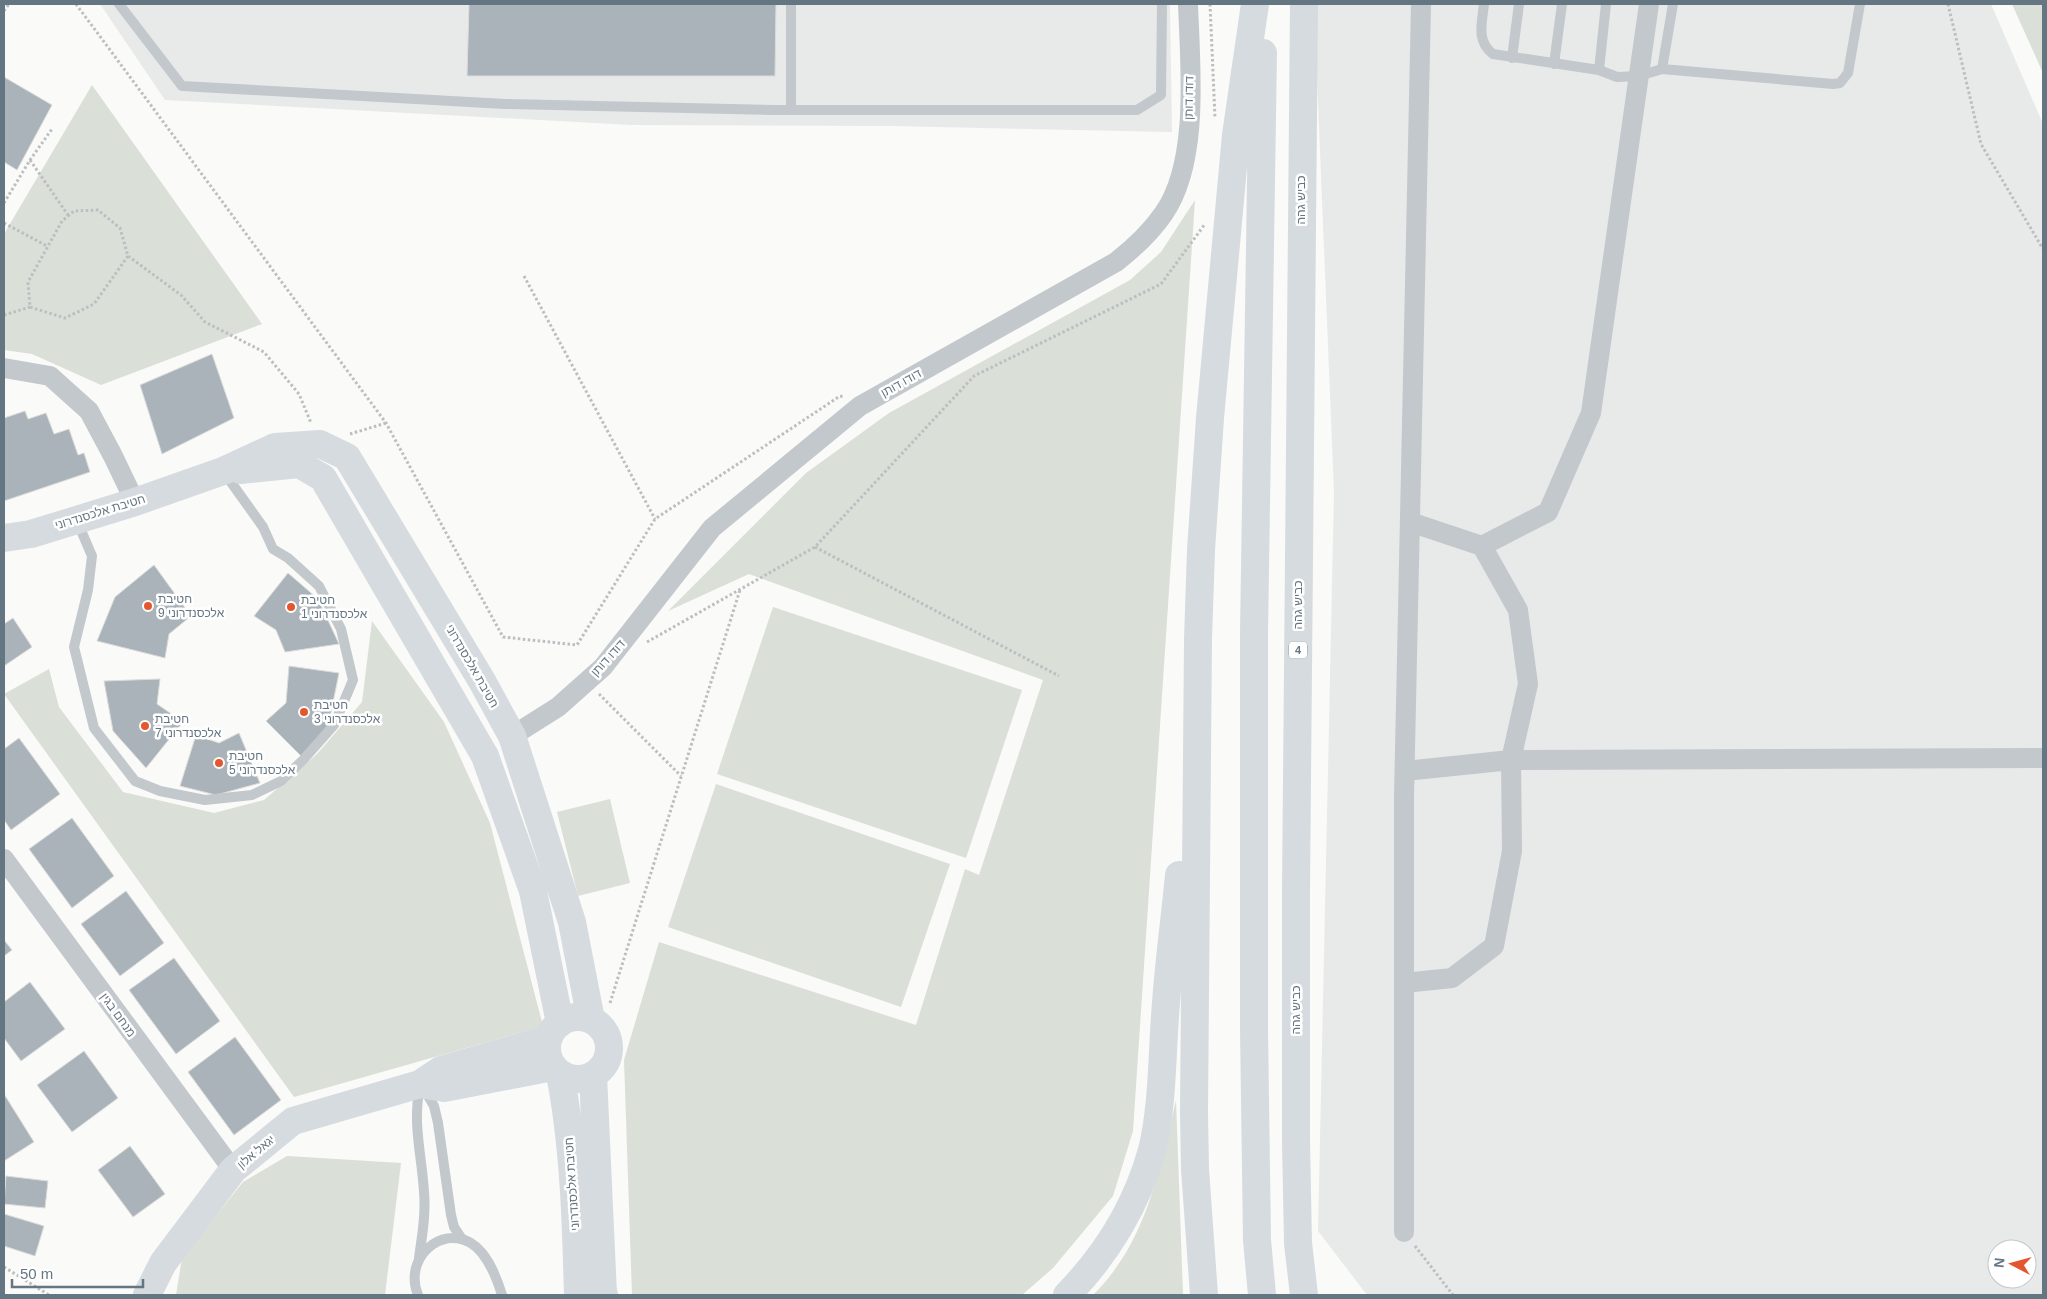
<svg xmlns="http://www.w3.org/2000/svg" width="2047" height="1299" font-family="Helvetica,Heebo,sans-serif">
<rect width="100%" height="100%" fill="#fafaf8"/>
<!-- built -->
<path fill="#e8e9e9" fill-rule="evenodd" d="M100 4H1170L1172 132 889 126 632 125 165 100Z
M1314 4H1991L2043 124V1295H1367L1318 1231 1334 492ZM1997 1249H2027V1279H1997Z"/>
<!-- green -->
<path fill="#dadfd7" d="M2012 4H2043V73Z
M92 85 262 324 101 385 32 354 4 350V234Z
M1195 200 1133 1131 1113 1196 1053 1268 1022 1295H632L624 1060 659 942 916 1025 965 869 979 875 1043 680 749 574 668 611 806 473 889 413 1130 280 1161 252Z
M773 607 1022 690 966 858 717 774Z
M372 621 444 722 490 823 543 1026 294 1097 4 694 49 669 59 707 123 792 214 813 264 800 317 754 362 702Z
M716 784 950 864 901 1007 668 927Z
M610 799 630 883 578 896 557 812Z
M1176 1100 1183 1295H1093C1146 1243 1160 1170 1176 1100Z
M287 1156 401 1163 385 1295H176L182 1258 243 1182Z"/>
<!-- building -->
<path fill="#aab3b9" stroke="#dcdcda" d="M469 4H776L775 76H467Z
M4 77 52 105 17 170 4 162Z
M212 354 234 418 162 454 140 385Z
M25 411 28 419 46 413 54 434 69 429 78 455 84 453 90 472 4 501V418Z
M154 565 191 616 169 634 165 658 97 641 115 597Z
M288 573 318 599 339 644 285 652 276 630 254 616Z
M13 618 32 647 4 666V624Z
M289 666 339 673 328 727 301 756 266 721 286 703Z
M160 679 157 704 183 722 146 768 113 731 104 681Z
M239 733 260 783 216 795 180 786 196 735 219 743Z
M19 738 60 794 11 830 4 820V749Z
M72 818 114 876 72 908 29 849Z
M126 891 164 943 120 976 81 924Z
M4 940 12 950 4 956Z
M174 958 220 1021 176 1054 129 990Z
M30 982 65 1029 21 1061 4 1038V1002Z
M235 1037 281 1100 234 1135 188 1072Z
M84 1051 118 1098 72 1132 37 1085Z
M4 1094 34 1142 4 1161Z
M130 1146 165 1194 133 1217 98 1170Z
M6 1176 48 1181 45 1208 4 1204Z
M4 1214 44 1226 35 1256 4 1246Z"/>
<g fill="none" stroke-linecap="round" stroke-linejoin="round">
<!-- path -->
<path stroke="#bbbfc2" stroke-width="3" stroke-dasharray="2.5 2.5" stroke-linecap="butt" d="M76 4 386 423 503 637 577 645 655 519 840 396 844 397
M1210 4 1215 118
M1948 4 1981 144 2043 249
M4 11 9 4
M30 160 68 215
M4 203 30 160 52 129
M4 223 47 246
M128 256 94 304 65 318 30 307 28 282 62 221 74 211 98 210 120 228 128 256 181 295 205 322 264 352 299 394 311 423
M524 276 655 519
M4 315 30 307
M350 434 386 423
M815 547 1059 676
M647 642 815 547 974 376 1161 284 1205 224
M599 694 681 776
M610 1003 740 590
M1415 1246 1453 1295
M4 1267 49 1295"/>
<!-- lane -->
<path stroke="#c3c8cc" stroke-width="10" d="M119 4 182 86 505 104 773 110H1137L1161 95 1162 4
M791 4V109
M1484 4C1482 23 1476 41 1493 54L1599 70 1617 77 1639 76 1662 69 1833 84 1840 83 1848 73 1860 4
M1512 58 1519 4
M1554 64 1562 4
M1662 69 1673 4
M1599 70 1606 4
M77 521 92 556 88 590 74 647 94 728 135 781 160 791 205 800 252 795 281 781 303 760 334 725 353 680 341 629 319 586 288 558 273 549 263 527 223 471
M424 1089 434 1106 438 1123 451 1215 454 1227 462 1239
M419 1258C422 1236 426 1214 424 1192 422 1156 412 1123 420 1087
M418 1295C401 1252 453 1217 482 1253 491 1264 498 1282 502 1295"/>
<!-- street -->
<path stroke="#c3c8cc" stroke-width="20" d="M4 368 50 376 89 411 113 456 135 502
M1410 522 1482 546 1548 512 1591 413 1649 4
M512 736 558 707 603 667 712 528 860 406 1116 262C1134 248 1151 232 1164 213 1200 161 1190 64 1188 4
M1405 771 1511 760 1528 684 1518 610 1482 546
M4 859 233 1170
M1404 983 1452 978 1494 946 1512 851 1511 760 2043 758
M1404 1232V797L1421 4"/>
<!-- secondary -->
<path stroke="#d6dbdf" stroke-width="28" d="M240 470 299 464 323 478 485 756 533 891 560 1023
M4 538 31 534 135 502 223 471 275 447 320 444 347 457 482 681 512 736 572 922 591 1020
M547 1048a31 31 0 1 1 62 0a31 31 0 1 1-62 0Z
M560 1074C574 1146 576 1222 578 1295
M593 1075 603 1295
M420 1084 444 1088 553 1067
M147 1295 163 1263 233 1170 293 1121 420 1084 441 1070 548 1039"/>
<!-- highway -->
<path stroke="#d6dbdf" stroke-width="28" d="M603 1292 604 1295
M1067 1295C1106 1255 1137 1205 1152 1150 1163 1107 1162 1048 1166 1003 1169 960 1175 918 1179 875
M1204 1295 1195 1169 1194 1112 1198 639 1201 550 1210 418 1236 135 1255 4
M1262 1295 1257 1240 1254 1028V633L1263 53
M1304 1295 1298 1243 1296 1141V891L1304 4"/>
</g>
<!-- markers -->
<g fill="#e4572e" stroke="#fff" stroke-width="2">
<circle cx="148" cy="606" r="5"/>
<circle cx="291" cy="607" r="5"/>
<circle cx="304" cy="712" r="5"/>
<circle cx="145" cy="726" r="5"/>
<circle cx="219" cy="763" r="5"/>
</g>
<g text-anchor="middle" stroke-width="5" stroke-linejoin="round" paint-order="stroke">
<!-- shield labels -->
<rect fill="#fff" stroke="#939fa8" stroke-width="1" x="1289" y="641.5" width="18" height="17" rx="4"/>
<g font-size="11" font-weight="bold" fill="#657683">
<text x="1298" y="654">4</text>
</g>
<!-- street labels -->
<g font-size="12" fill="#657683" stroke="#fff">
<text transform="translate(1189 98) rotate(-89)" y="4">דודו דותן</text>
<text transform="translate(1301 200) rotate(-90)" y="4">כביש גהה</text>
<text transform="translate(901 383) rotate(-29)" y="4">דודו דותן</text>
<text transform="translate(100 512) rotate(-17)" y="4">חטיבת אלכסנדרוני</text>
<text transform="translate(1298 605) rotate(-90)" y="4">כביש גהה</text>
<text transform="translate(608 658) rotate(-48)" y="4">דודו דותן</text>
<text transform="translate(472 666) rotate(60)" y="4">חטיבת אלכסנדרוני</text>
<text transform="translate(1296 1010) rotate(-90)" y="4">כביש גהה</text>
<text transform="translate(118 1015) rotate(54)" y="4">מנחם בגין</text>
<text transform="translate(256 1152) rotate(-40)" y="4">יגאל אלון</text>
<text transform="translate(572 1184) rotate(-94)" y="4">חטיבת אלכסנדרוני</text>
</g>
<!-- poi labels -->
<g font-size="12" fill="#657683" stroke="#fff" text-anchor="start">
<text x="158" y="603">חטיבת<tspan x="158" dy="14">אלכסנדרוני 9</tspan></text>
<text x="301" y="604">חטיבת<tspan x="301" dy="14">אלכסנדרוני 1</tspan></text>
<text x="314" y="709">חטיבת<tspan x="314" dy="14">אלכסנדרוני 3</tspan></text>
<text x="155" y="723">חטיבת<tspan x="155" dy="14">אלכסנדרוני 7</tspan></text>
<text x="229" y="760">חטיבת<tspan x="229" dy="14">אלכסנדרוני 5</tspan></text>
</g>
</g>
<!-- border -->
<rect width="2047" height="1299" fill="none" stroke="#657683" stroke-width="10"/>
<!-- north arrow -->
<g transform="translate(2012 1264) rotate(276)"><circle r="24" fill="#ffffff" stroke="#c1c8cd"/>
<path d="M0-4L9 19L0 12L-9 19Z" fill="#e4572e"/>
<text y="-8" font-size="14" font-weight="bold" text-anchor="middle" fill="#657683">N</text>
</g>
<!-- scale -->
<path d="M12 1279v8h131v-8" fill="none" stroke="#657683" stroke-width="2.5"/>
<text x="20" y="1279" font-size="15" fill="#657683" stroke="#ffffff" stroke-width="4" paint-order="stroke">50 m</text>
</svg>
